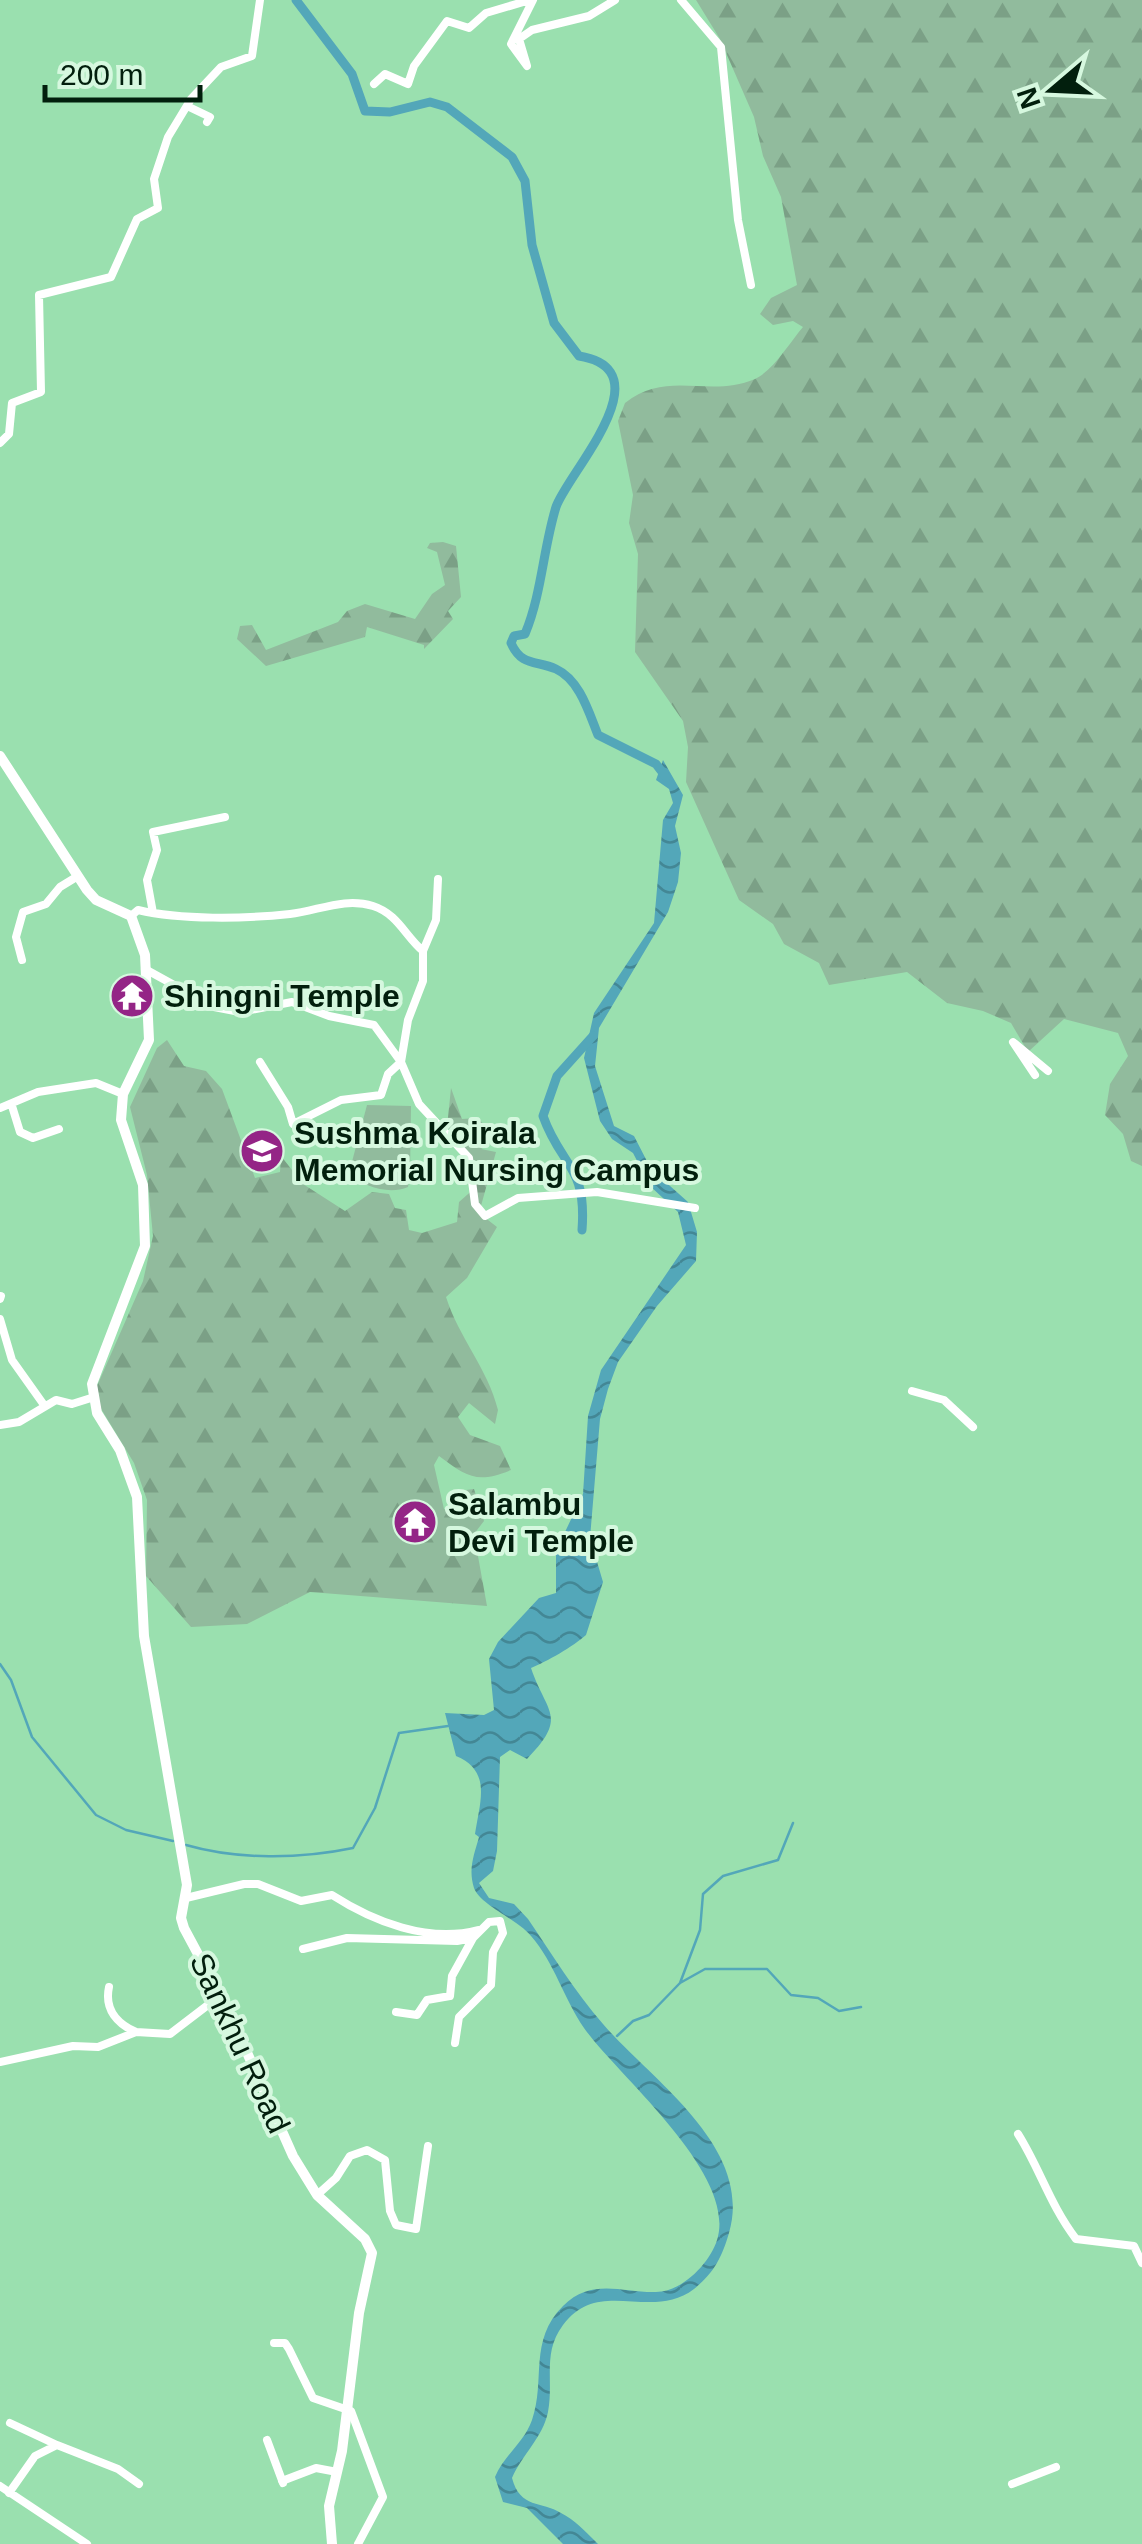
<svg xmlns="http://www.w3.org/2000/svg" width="1142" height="2544" font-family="Helvetica,sans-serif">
<defs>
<pattern id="forest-firs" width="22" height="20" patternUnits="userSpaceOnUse" patternTransform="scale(2.5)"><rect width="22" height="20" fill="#91bb9d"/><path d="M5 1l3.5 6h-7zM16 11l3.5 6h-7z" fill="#7ba086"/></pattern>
<pattern id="water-waves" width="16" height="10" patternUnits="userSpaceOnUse" patternTransform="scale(2.5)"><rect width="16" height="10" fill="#53a7b9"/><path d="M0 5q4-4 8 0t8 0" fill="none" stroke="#438795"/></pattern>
</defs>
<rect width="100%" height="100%" fill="#9ae0af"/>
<!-- forest -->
<path fill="url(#forest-firs)" d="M696 0H1142V1166L1131 1161 1123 1134 1105 1115 1110 1084 1128 1056 1118 1033 1064 1019 1028 1052 1011 1023 983 1011 947 1003 907 972 829 985 819 963 784 944 773 924 739 900 686 782 688 747 683 721 635 652 638 554 629 523 633 495 618 421 625 403C668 369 709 399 755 379 773 371 790 342 803 327L793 321 773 325 760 314 771 298 797 285 781 197 763 156 754 117 720 39Z
M443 542 456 546 461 597 448 611 453 619 424 649V645L367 627 365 637 266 666 237 639 240 626 252 625 266 650 338 622 347 611 365 604 415 619 432 594 445 585 437 552 427 548 430 543Z
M167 1040 184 1066 206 1071 222 1089 255 1178 280 1172 281 1156 303 1184 345 1211 372 1192 389 1194 395 1208 406 1210 409 1230 422 1233 457 1222 459 1202 476 1187 471 1155 447 1127 451 1088 462 1119 477 1118 486 1126 490 1144 481 1149 496 1152 479 1213 497 1227 467 1278 446 1297C459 1338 488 1369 498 1410L495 1424 469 1403 458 1417 470 1435 500 1446 511 1470C477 1484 467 1477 439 1456L434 1465 444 1509 462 1516 475 1515 466 1490 474 1489 484 1521 474 1534 487 1606 310 1592 247 1624 191 1627 146 1576 147 1500 134 1463 100 1407 97 1386 143 1281 153 1236 147 1175 130 1107 157 1048Z"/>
<!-- pitch -->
<path fill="#91bb9d" d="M367 1105 411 1106 410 1176 408 1187C389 1195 364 1187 349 1173Z"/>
<!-- water -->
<path fill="url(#water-waves)" d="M663 760 683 795 675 826 681 853 678 882 668 912 599 1028 595 1066 614 1126 634 1136 651 1169 688 1202 697 1232 696 1261 657 1306 618 1362 608 1389 600 1419 590 1538 603 1582 586 1635C574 1646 546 1662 531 1668 546 1713 569 1716 527 1759L510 1750 500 1757 497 1851 493 1871 479 1883 489 1898 514 1904 528 1919C552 1954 575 1992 603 2024 651 2080 754 2147 729 2233 722 2257 714 2273 694 2289 651 2322 599 2276 563 2325 542 2353 554 2380 548 2412 543 2437 522 2455 512 2478 520 2509 542 2501 561 2513 575 2520 587 2533 598 2544H563L527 2508 503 2502 495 2477C504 2455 524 2443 532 2420 546 2380 528 2341 563 2306 592 2277 623 2293 656 2292 682 2292 710 2263 717 2240 738 2174 618 2076 584 2028 564 1999 554 1962 531 1936 517 1919 480 1905 474 1888 468 1869 474 1855 479 1837L475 1834C480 1801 492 1771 456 1756L445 1713 484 1715 494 1710 489 1659 498 1642 539 1598 556 1593V1551L583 1494 588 1416 601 1370 686 1245 678 1212 650 1186 633 1153 612 1139 600 1121 584 1058 594 1013 654 923 663 820 673 803 669 789 656 780Z"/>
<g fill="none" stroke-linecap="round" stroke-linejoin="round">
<!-- stream -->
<path stroke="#53a7b9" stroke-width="2.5" d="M0 1664 11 1680 32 1737 96 1815 126 1830 173 1841
M186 1845C238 1860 300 1859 353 1848L375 1808 399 1733 448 1726
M680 1983 700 1930 703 1894 723 1876 778 1860 793 1823
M617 2036 633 2021 649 2015 680 1983 705 1969H767L791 1995 818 1998 839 2011 861 2007"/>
<!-- river -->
<path stroke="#53a7b9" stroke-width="9" d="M296 0 352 74 365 111 390 112 430 102 447 107 512 157 525 181 532 245 554 323 579 356C667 370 567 474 556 507 543 549 542 593 525 634L514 636 511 643C522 667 536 660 556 669 580 680 589 713 598 735L656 764 666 777
M582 1230C587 1165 561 1167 543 1116L557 1076 593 1036"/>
<!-- minor -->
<path stroke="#fff" stroke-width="8" d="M533 0 511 44 527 66 519 39 532 30 589 16 615 0
M681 0 721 47 738 220 751 285
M374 84 385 74 408 84 414 66 447 21 469 28 486 13 530 0
M187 106 210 117 207 122
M0 443 9 434 12 403 41 392 39 295 111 277 137 219 158 208 154 179 168 137 191 99 221 67 252 56 260 0
M153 913 147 880 157 850 153 832 225 817
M131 916 138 910C181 920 244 919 290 914 318 911 344 897 373 906 398 914 405 936 423 951V981L408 1020 401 1062 388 1074 381 1095 341 1100 293 1124 288 1107 260 1062
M423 951 436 920 438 879
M22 960 16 937 23 912 46 904 60 887 78 876
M145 969 214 1007 240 1012 292 1002 329 1016 374 1025 401 1062 419 1104 469 1158 475 1204 485 1216 518 1198 597 1192 695 1208
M1035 1075 1013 1042 1048 1071
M12 1106 20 1132 33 1138 59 1129
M0 1108 38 1092 96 1083 123 1094
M0 1299 1 1296
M0 1319 12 1360 44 1405
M912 1391 944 1400 973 1427
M0 1425 19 1422 56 1400 72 1404 91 1398
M186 1898 244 1884H258L301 1901 332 1895C374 1922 428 1943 478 1930
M303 1949 347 1938 457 1941 473 1938 489 1922 500 1921 503 1933 493 1952 491 1985 459 2017 455 2043
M109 1987C104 2010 118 2024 136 2032
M396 2012 417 2015 427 2000 450 1996 452 1976 473 1938
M0 2062 73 2046 98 2047 136 2032 170 2034 221 1995
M1018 2134C1040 2169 1050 2205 1076 2239L1134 2246 1142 2263
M317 2195 336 2178 350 2156 367 2150 385 2160 390 2211 396 2225 416 2229 428 2146
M274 2343H285L289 2349 313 2398 351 2411 383 2497 358 2544
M10 2423 57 2445
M267 2440 283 2483
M282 2481 316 2468 337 2472
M1012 2484 1056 2467
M0 2486 87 2544
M9 2493 35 2456 57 2445 118 2469 139 2484"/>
<!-- major -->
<path stroke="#fff" stroke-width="10" d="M0 756 87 890 96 900 131 916 145 955 149 1040 123 1094 121 1120 143 1185 145 1246 92 1384 97 1413 120 1450 137 1497 144 1636 187 1885 181 1918 184 1928 229 2012 293 2156 317 2195 365 2239 372 2253 359 2313 342 2451 329 2506 332 2544"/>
</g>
<!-- icons -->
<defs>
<symbol id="temple-disc" viewBox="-11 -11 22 22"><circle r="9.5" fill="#942586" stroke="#d6f8df"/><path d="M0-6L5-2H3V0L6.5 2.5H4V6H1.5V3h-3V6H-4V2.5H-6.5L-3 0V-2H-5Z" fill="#fff"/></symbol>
<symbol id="university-disc" viewBox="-11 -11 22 22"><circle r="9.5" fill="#942586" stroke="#d6f8df"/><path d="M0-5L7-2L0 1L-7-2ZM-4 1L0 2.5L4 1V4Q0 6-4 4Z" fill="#fff"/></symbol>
</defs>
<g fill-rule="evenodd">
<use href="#temple-disc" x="107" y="971" width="50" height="50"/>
<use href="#university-disc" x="237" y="1126" width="50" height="50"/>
<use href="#temple-disc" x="390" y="1497" width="50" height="50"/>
</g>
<g text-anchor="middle" stroke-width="8" stroke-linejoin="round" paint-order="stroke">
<!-- poi labels -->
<g font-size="32" font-weight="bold" fill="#021f0d" stroke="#d6f8df" text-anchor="start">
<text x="164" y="1007">Shingni Temple</text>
<text x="294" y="1144">Sushma Koirala<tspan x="294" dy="37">Memorial Nursing Campus</tspan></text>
<text x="448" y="1515">Salambu<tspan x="448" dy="37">Devi Temple</tspan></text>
</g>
<!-- street labels -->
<g font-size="32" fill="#021f0d" stroke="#d6f8df">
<text transform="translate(240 2043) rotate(65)" y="11">Sankhu Road</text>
</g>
</g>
<!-- north arrow -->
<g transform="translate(1052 90) rotate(251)" stroke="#d6f8df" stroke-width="8" paint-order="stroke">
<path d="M0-8L18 38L0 25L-18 38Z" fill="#021f0d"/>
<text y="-15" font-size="28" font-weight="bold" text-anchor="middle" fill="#021f0d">N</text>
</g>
<!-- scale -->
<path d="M45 85v15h155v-15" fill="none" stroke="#021f0d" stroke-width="5"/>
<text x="60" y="85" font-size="30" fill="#021f0d" stroke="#d6f8df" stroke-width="8" paint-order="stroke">200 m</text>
</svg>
